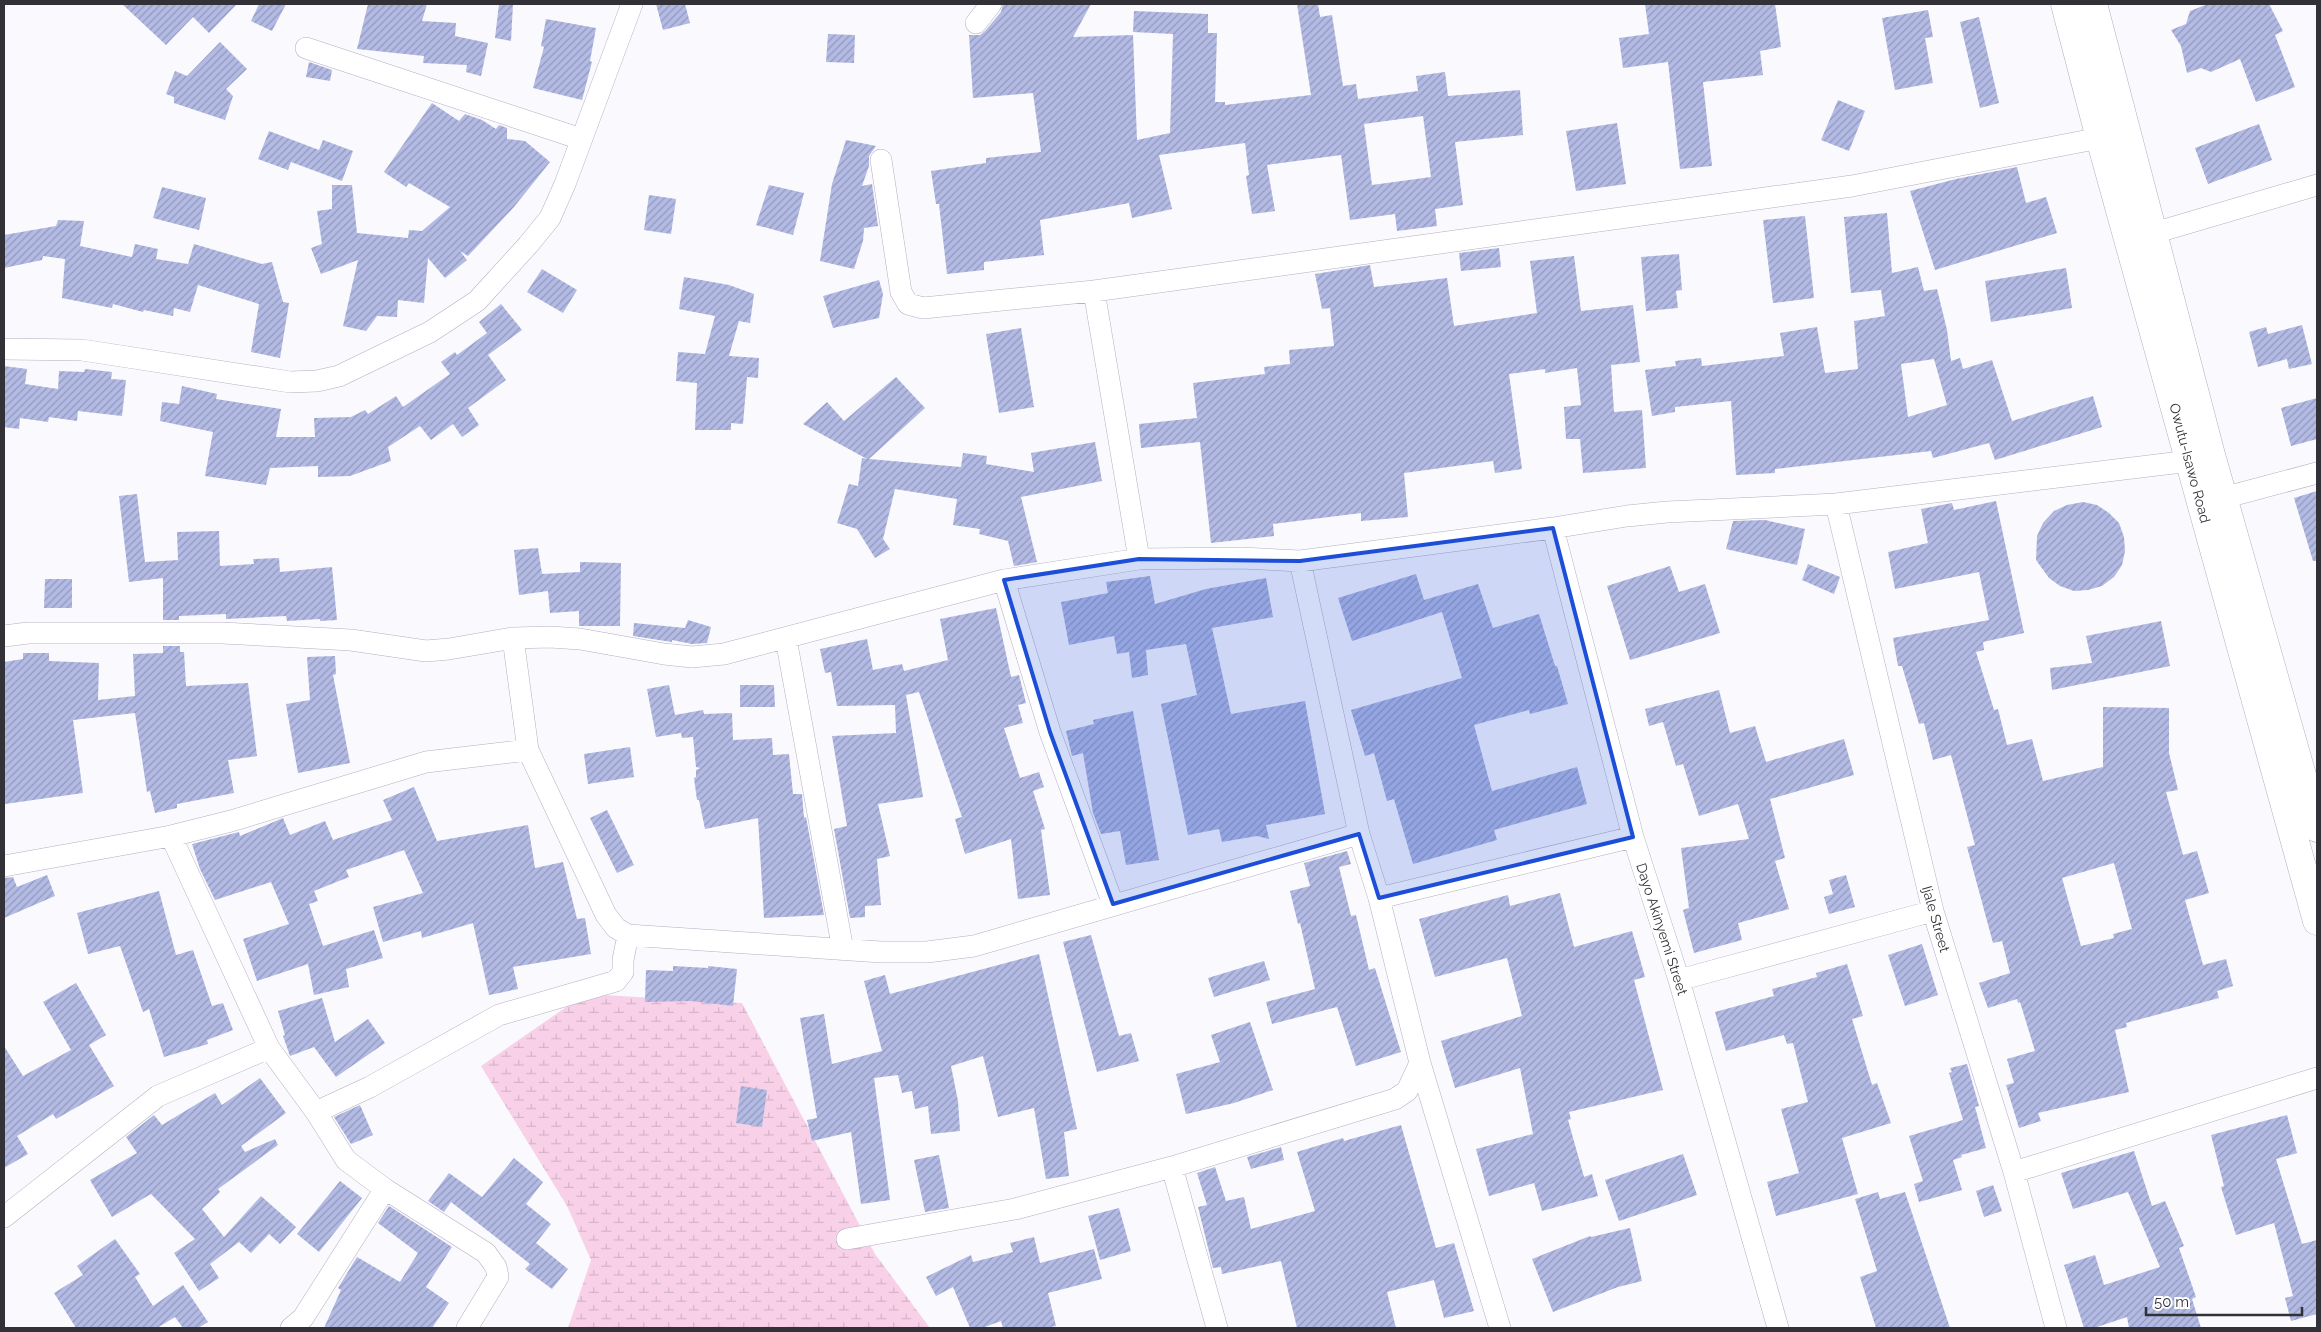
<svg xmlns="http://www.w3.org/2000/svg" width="2321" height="1332" font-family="Raleway,sans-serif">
<defs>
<pattern id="wetland-marsh" width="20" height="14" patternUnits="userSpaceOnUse" patternTransform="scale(1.25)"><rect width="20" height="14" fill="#f8d1e9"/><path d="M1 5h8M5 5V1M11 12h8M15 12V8" fill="none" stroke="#d5b4c9"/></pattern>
<pattern id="building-hatch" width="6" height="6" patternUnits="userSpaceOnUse" patternTransform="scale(1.25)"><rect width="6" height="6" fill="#b3bbe5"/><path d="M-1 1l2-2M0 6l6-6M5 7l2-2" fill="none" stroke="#9299bb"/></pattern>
</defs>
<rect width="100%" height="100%" fill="#faf9fd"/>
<!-- wetland -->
<path fill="url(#wetland-marsh)" d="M585 994 742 1003 875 1254 930 1328H568L591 1260 567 1206 481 1066Z"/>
<!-- building -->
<path fill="url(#building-hatch)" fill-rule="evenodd" d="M122 4H237L209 33 193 17 166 45Z
M259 4H286L272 31 251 21Z
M368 4H427L422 21 456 23 455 36 488 43 481 76 466 72 467 65 423 63 424 56 357 49Z
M499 4H513L511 41 495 38Z
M656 4H685L690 23 663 30Z
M1003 4H1091L1073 37 1133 35 1137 140 1170 133 1173 34 1133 32 1134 11 1208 14V33H1217L1215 102H1225V105L1311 95 1297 4H1318L1320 17 1332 15 1343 86 1356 84 1358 99 1418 91 1416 76 1445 72 1448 96 1520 90 1523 135 1455 142 1463 205 1435 209 1437 226 1397 231 1395 214 1350 220 1341 155 1267 165 1275 211 1252 214 1246 176 1249 175 1245 143 1159 155 1172 209 1132 218 1129 203 1040 220 1044 255 984 262V270L947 274 939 204H936L931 171 986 163V158L1041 152 1033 93 973 98 969 35H980L985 31 1001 12ZM1423 116 1431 177 1372 185 1364 124Z
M1645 4H1775L1781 47 1760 51 1763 75 1703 82 1712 166 1680 169 1668 62 1623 68 1619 38 1649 34Z
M2208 4H2269L2283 31 2275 35 2295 87 2256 102 2240 59 2211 72 2201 68 2187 73 2181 46 2171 30 2186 24 2190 11Z
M1928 10 1933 37 1925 38 1933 83 1895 90 1882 18Z
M1979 17 1999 103 1980 108 1960 22Z
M546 19 596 28 590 61 592 62 582 100 533 88 544 47 541 46Z
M828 34 855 35 854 63 826 62Z
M220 42 247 69 226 89 233 96 225 120 174 103V97L166 94 175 71 187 76Z
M309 62 332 70 330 81 306 77Z
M1838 100 1865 111 1849 151 1821 140Z
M432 103 459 121 465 114 482 120 496 129 499 125 507 128V139L525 141 550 162 514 207 468 256 460 251 467 260 445 278 428 258 424 303 398 300 397 317 377 316 366 331 343 326 358 260 321 274 311 248 322 244 317 211 332 209V185H352L357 233 408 238 409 230 422 231 450 207 409 183 406 187 384 172Z
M1617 123 1626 184 1576 191 1566 131Z
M2259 124 2272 160 2208 184 2195 148Z
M269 131 319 150 323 140 353 151 342 181 291 162 288 170 258 159Z
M846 140 876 146 869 156V166L862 186 872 184 878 226 864 228 863 241 854 269 820 261 832 184Z
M2017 167 2026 203 2046 197 2057 233 1935 270 1910 191 1956 179Z
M769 185 804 193 793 235 756 225Z
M162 187 206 198 199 230 153 218Z
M649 195 676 199 671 234 644 230Z
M1887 213 1892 273 1918 267 1924 291 1937 289 1947 330 1951 361 1960 358 1963 369 1992 360 2012 421 2093 396 2102 427 1995 460 1989 443 1933 458 1931 451 1775 469V473L1736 475 1731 401 1675 407V412L1652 416 1645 370 1676 366 1675 361 1701 358 1702 366 1784 356 1780 333 1817 327 1825 373 1858 369 1854 321 1885 316 1881 290 1851 293 1844 217ZM1934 359 1947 405 1908 417 1901 364Z
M1805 216 1814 298 1773 303 1763 220Z
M58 220 84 221 80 246 132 257 135 244 158 249 156 259 188 264 194 244 262 264 272 262 283 302 289 303 280 358 251 352 259 304 198 285 190 312 174 308 173 316 144 310 143 312 113 304 112 308 62 298 65 259 43 256 42 260 4 268V235L56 226Z
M1499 248 1501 267 1461 271 1459 253Z
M1679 254 1682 290 1676 291 1678 308 1646 311 1641 257Z
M1574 256 1581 311 1633 305 1640 362 1611 365 1614 412 1642 410 1646 468 1583 473 1580 439H1566L1564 407 1581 405 1577 368 1545 373V369L1509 374 1522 469 1495 473 1493 461 1404 473 1408 517 1361 521V513L1273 524 1274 536 1211 543 1200 442 1141 448 1139 424 1197 418 1193 383 1265 374 1264 367 1290 364 1289 350 1334 346 1330 308 1322 309 1315 274 1370 265 1374 287 1447 278 1454 326 1537 313 1530 261Z
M2066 268 2072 308 1991 322 1985 281Z
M542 269 577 290 563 313 527 292Z
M684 277 729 285 754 294 750 323 739 321 729 356 759 358 758 378 747 377 743 424 731 423V430H695L697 383 676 381 678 352 705 354 715 316 679 309Z
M879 280 883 294 879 318 833 328 823 296Z
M501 304 522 330 488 355 506 380 468 408 479 425 462 437 453 424 431 440 420 426 388 447 391 461 350 476 318 477V466L270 468 266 485 205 476 213 432 160 421 162 402 179 404 182 386 217 394 216 399 281 409 276 437H315L314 418 351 417 365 410 368 414 396 396 403 407 450 374 441 362 455 352 457 355 487 333 479 322Z
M2302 325 2312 364 2289 369 2287 359 2258 367 2249 332 2266 327 2268 334Z
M1021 328 1034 407 999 413 986 334Z
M4 366 27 369 25 384 58 389 59 371 84 372 85 369 112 372 111 379 126 380 122 416 78 411 77 421 49 417 48 422 20 418 19 429 4 427Z
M896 377 925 408 869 459 961 467 963 453 987 456 986 464 1034 472 1031 453 1095 442 1102 481 1021 497 1037 562 1014 566 1008 541 979 534 980 529 953 525 957 499 895 489 883 539 890 549 875 558 857 529 837 523 849 484 858 486 862 458 867 459 803 424 827 402 844 421Z
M2317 398V439L2291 446 2281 408Z
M2317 491V561H2313L2294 498Z
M137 494 145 562 178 560 177 532 219 531 220 566 254 564 253 559 279 558 280 572 332 567 337 620 320 621V619L287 621 286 616 226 619V614L179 616V620H163V578L129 582 119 496Z
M1996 501 2024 633 1983 642 1984 650 1976 652 1994 710 1998 709 2007 745 2032 739 2043 781 2103 767V707L2169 708V753L2178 790 2166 792 2183 855 2197 851 2209 893 2185 900 2203 965 2226 959 2233 986 2217 991 2219 998 2126 1023 2127 1027 2115 1030 2129 1092 2038 1113 2041 1121 2019 1128 2006 1085 2014 1083 2007 1059 2035 1051 2020 1002 2018 1003 2017 999 1988 1008 1979 983 2010 973 2002 941 1993 943 1967 847 1975 845 1951 755 1933 760 1924 723 1919 724 1902 666H1898L1893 638 1989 620 1979 572 1895 589 1888 552 1928 543 1921 509 1952 503 1954 510ZM2114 863 2132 929 2113 934 2114 938 2081 946 2062 878Z
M2083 502 2097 505 2109 513 2119 523 2124 537 2125 551 2122 565 2114 577 2102 586 2088 590 2074 591 2060 586 2049 578 2036 560 2037 536 2043 523 2054 511 2067 505Z
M1765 520 1805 529 1797 565 1726 549 1733 521Z
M538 548 542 574 580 572V562L621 563 620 626H579V611L550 613 548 591 519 595 514 550Z
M1808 564 1840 577 1834 594 1802 580Z
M1670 566 1679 592 1705 584 1720 633 1630 660 1607 586Z
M1416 574 1424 600 1478 584 1493 628 1539 614 1555 666H1557L1568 704 1530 714 1529 710 1474 725 1492 791 1577 767 1587 804 1494 830 1497 840 1413 864 1394 799 1387 801 1374 753 1365 756 1351 710 1462 678 1442 612 1352 641 1338 598Z
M1150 576 1155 604 1206 589 1266 578 1273 617 1212 628 1231 714 1305 701 1325 814 1266 825 1269 839 1257 836 1222 842 1219 829 1188 835 1161 704 1197 695 1186 644 1146 650 1148 675 1132 678 1129 652 1117 654 1114 636 1069 645 1061 602 1108 593 1106 582Z
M45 579H72V608H44Z
M996 608 1011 677 1019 675 1026 703 1018 705 1023 723 1004 728 1020 778 1039 772 1044 787 1033 791 1045 829 1041 830 1050 895 1018 899 1011 839 965 854 955 819 962 817 919 692 906 695 923 797 878 804 890 856 877 859 881 905 865 906V917L850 918 834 829 847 826 832 736 896 733 895 705 837 706 831 672 825 673 820 649 867 639 873 670 902 664 904 671 948 660 940 619Z
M688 620 711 627 707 643 692 644 672 640V642L633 636 634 623 685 628Z
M2161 621 2170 666 2052 690 2050 668 2092 663 2086 636Z
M163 646H180V652H184L186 686 248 683 257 756 228 760 234 793 177 804V808L155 813 150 791 147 792 135 713 73 720 83 793 5 804 4 662 23 659V653H49V661L99 663 98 700 135 696 133 654 163 653Z
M335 656 336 674 333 675 350 763 298 773 286 704 310 700 307 657Z
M669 685 675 715 703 710 704 714 732 713 733 740 772 738 773 755 789 754 793 794H802L804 818 806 817 824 915 764 918 758 818 705 829 699 800H697L694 778 696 777V770L700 768 696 767 693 737 682 738 681 733 656 737 647 689Z
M740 685H774L775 707H740Z
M1719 690 1730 733 1755 726 1766 762 1844 739 1854 775 1770 799 1785 858 1775 861 1789 909 1738 923 1742 940 1694 953 1683 910 1689 908 1681 848 1749 839 1738 804 1699 816 1683 764 1676 766 1663 722 1649 726 1645 709Z
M1133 711 1159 860 1126 865 1120 831 1101 834 1093 813 1083 753 1072 756 1066 731 1094 724 1093 720Z
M630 747 634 777 588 784 584 754Z
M414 787 437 841 528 825 535 868 563 862 577 919 585 918 591 954 513 967 518 989 489 995 473 923 422 938 421 931 383 942 373 907 423 893 404 850 346 870 349 877 314 891 318 901 309 904 323 946 374 930 383 958 346 969 349 987 314 995 308 964 257 981 243 939 289 924 271 882 215 900 200 869 192 844 239 832 240 836 283 818 290 835 325 821 333 840 392 820 383 800Z
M607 810 634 865 617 873 590 818Z
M1347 851 1351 864 1339 867 1351 916 1356 915 1369 970 1375 968 1401 1052 1356 1066 1337 1007 1272 1024 1266 1002 1315 989 1300 923 1298 924 1290 891 1310 886 1304 863Z
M47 875 55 896 4 918V878L13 877 17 887Z
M1846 875 1855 907 1829 914 1824 897 1833 894 1829 880Z
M159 891 176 955 193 950 212 1006 223 1003 233 1030 207 1040 208 1044 164 1057 149 1009 143 1012 120 946 88 954 77 913Z
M1560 893 1574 947 1632 931 1645 977 1634 980 1663 1090 1569 1112 1571 1119 1568 1120 1584 1177 1592 1174 1598 1196 1542 1211 1534 1183 1489 1196 1476 1149 1533 1134 1520 1068 1455 1088 1441 1041 1522 1016 1507 958 1435 977 1419 919 1508 895 1510 906Z
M1091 935 1119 1036 1131 1033 1139 1061 1097 1072 1063 942Z
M1922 944 1938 995 1905 1006 1888 955Z
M1039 954 1077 1129 1064 1132 1069 1176 1046 1179 1034 1108 998 1117 983 1056 951 1066 958 1101 960 1131 931 1134 928 1106 915 1109 912 1091 902 1093 898 1075 874 1078 890 1200 861 1204 851 1132 812 1141 807 1120 817 1118 800 1018 824 1014 832 1064 882 1051 864 981 885 975 890 994Z
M1264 961 1270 980 1214 997 1208 978Z
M1847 964 1863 1016 1852 1019 1872 1085 1877 1083 1891 1123 1842 1138 1858 1194 1776 1216 1767 1182 1799 1173 1781 1109 1808 1102 1793 1043 1787 1044 1784 1035 1726 1051 1715 1012 1774 996 1772 989 1817 977 1816 973Z
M673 966 708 968V966L737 969 733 1006 691 1001 645 1002 646 970 673 971Z
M76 983 106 1035 89 1045 114 1086 56 1119 53 1114 17 1136 28 1154 4 1168V1046L23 1076 71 1050 43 1002Z
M322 998 335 1042 368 1019 385 1043 336 1077 314 1047 290 1056 283 1036 285 1035 278 1011Z
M1250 1022 1273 1090 1234 1103 1186 1114 1176 1074 1220 1062 1211 1035Z
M1967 1064 1979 1106 1975 1107 1986 1148 1961 1155 1962 1157 1953 1160 1962 1190 1919 1202 1914 1184 1923 1181 1909 1136 1963 1120 1949 1073 1952 1072 1950 1068Z
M260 1078 286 1113 241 1146 245 1152 275 1139 278 1145 218 1189 220 1192 202 1209 224 1237 261 1196 296 1227 280 1244 269 1234 251 1253 239 1242 210 1264 219 1278 199 1291 174 1253 195 1239 151 1194 112 1217 90 1180 137 1153 126 1137 154 1115 162 1125 215 1093 222 1105Z
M741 1086 767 1090 762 1127 736 1123Z
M360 1105 373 1135 351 1144 334 1117Z
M2287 1115 2297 1153 2276 1159 2302 1244 2317 1240V1314L2291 1321 2285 1298 2293 1296 2274 1223 2236 1235 2221 1187 2224 1186 2211 1135Z
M1401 1125 1436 1248 1454 1243 1474 1311 1444 1318 1434 1280 1387 1292 1396 1328H1297L1281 1261 1222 1274 1221 1267 1213 1268 1198 1207 1207 1205 1197 1173 1215 1167 1226 1201 1244 1197 1251 1229 1315 1211 1297 1152 1343 1138 1344 1141Z
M1281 1147 1284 1160 1251 1169 1247 1157Z
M2134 1151 2152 1206 2165 1201 2184 1246 2179 1248 2196 1297 2192 1299 2201 1328H2129L2127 1317 2094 1328H2084L2064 1265 2095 1255 2104 1285 2160 1267 2128 1192 2073 1209 2061 1173Z
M1683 1154 1697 1195 1619 1221 1605 1180Z
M939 1155 949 1208 925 1212 914 1160Z
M514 1158 543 1182 526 1204 551 1224 536 1243 568 1269 552 1289 525 1269 530 1264 451 1202 444 1212 428 1201 449 1173 482 1197Z
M340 1181 362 1198 319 1252 297 1234Z
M1993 1185 2002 1211 1984 1217 1976 1191Z
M1878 1192 1880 1199 1905 1192 1950 1328H1876L1860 1277 1877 1271 1855 1199Z
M389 1206 452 1247 426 1287 449 1303 432 1328H324L341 1290 338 1288 357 1257 400 1282 418 1253 378 1223Z
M1119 1208 1131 1251 1100 1260 1088 1216Z
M1630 1228 1642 1281 1618 1287 1553 1312 1532 1259 1590 1236 1591 1237Z
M1034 1237 1040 1263 1094 1249 1102 1279 1048 1293 1056 1326 1045 1328H1003L1001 1321 982 1328H970L953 1287 936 1296 926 1277 971 1255 973 1262 1013 1252 1010 1243Z
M115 1239 140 1274 135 1277 153 1306 183 1285 208 1322 198 1328H183L175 1317 157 1328H76L54 1293 83 1275 77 1266Z"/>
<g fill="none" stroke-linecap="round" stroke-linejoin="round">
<defs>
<path id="street" d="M976 23 991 4
M306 48 581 139
M881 160 901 292 908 304 923 308 1094 291 1852 186 2100 138
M2154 233 2317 185
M1094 291 1139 559
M4 349 82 350 290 382 317 381 339 376 430 332 477 301 528 245 550 218 565 184 632 4
M2223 498 2317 473
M1836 504 1933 911 2014 1172 2056 1328
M1553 528 1633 837 1679 980 1778 1328
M1300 561 1359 834 1379 898 1420 1063 1500 1328
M1004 580 1050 732 1113 904
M4 636 28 633H222L351 640 426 651 449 649 513 638 550 637 580 639 664 654 692 657 724 654 1004 580 1139 559 1240 558 1300 561 1553 528 1627 516 1667 512 1836 504 2190 461
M513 638 528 750 606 915 616 928 628 935 881 952H927L974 946 1359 834
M786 639 843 950
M171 836 269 1048 316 1112 346 1160 385 1189 486 1253 496 1267 498 1277 467 1328
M4 866 171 836 231 821 426 762 528 750
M1379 898 1633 837
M1679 980 1933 911
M316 1112 370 1087 499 1015 616 981 623 972V960L628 935
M1172 1167 1217 1328
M2014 1172 2317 1078
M4 1217 158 1096 269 1048
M847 1239 1015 1209 1172 1167 1395 1099 1407 1091 1420 1063
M291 1328 303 1318 385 1189"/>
<path id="secondary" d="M2065 4 2100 138 2317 921
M2093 4 2211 455 2317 828"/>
</defs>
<!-- street casing -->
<use href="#street" stroke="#b4afc2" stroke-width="22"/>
<!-- secondary casing -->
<use href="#secondary" stroke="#b4afc2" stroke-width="29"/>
<!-- street -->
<use href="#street" stroke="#fff" stroke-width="21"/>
<!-- secondary -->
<use href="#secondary" stroke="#fff" stroke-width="28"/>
</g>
<!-- marked area -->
<path fill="#1d4ed8" fill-opacity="0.2" stroke="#1d4ed8" stroke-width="4" stroke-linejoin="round" d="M1553 528 1633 837 1379 898 1359 834 1113 904 1050 732 1004 580 1139 559 1300 561Z"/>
<g text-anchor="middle" stroke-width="5" stroke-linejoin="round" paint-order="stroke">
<!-- street labels -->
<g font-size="14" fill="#333138" stroke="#fff">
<text transform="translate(2190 463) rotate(75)" y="5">Owutu-Isawo Road</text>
<text transform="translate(1936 919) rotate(74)" y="5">Ijale Street</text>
<text transform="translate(1662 929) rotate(72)" y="5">Dayo Akinyemi Street</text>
</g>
</g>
<!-- border -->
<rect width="2321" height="1332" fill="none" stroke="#333138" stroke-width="10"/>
<!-- scale -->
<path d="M2146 1307v8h156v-8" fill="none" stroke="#333138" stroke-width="2.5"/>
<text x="2154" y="1307" font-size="15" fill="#333138" stroke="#ffffff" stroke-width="4" paint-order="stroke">50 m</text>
</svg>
